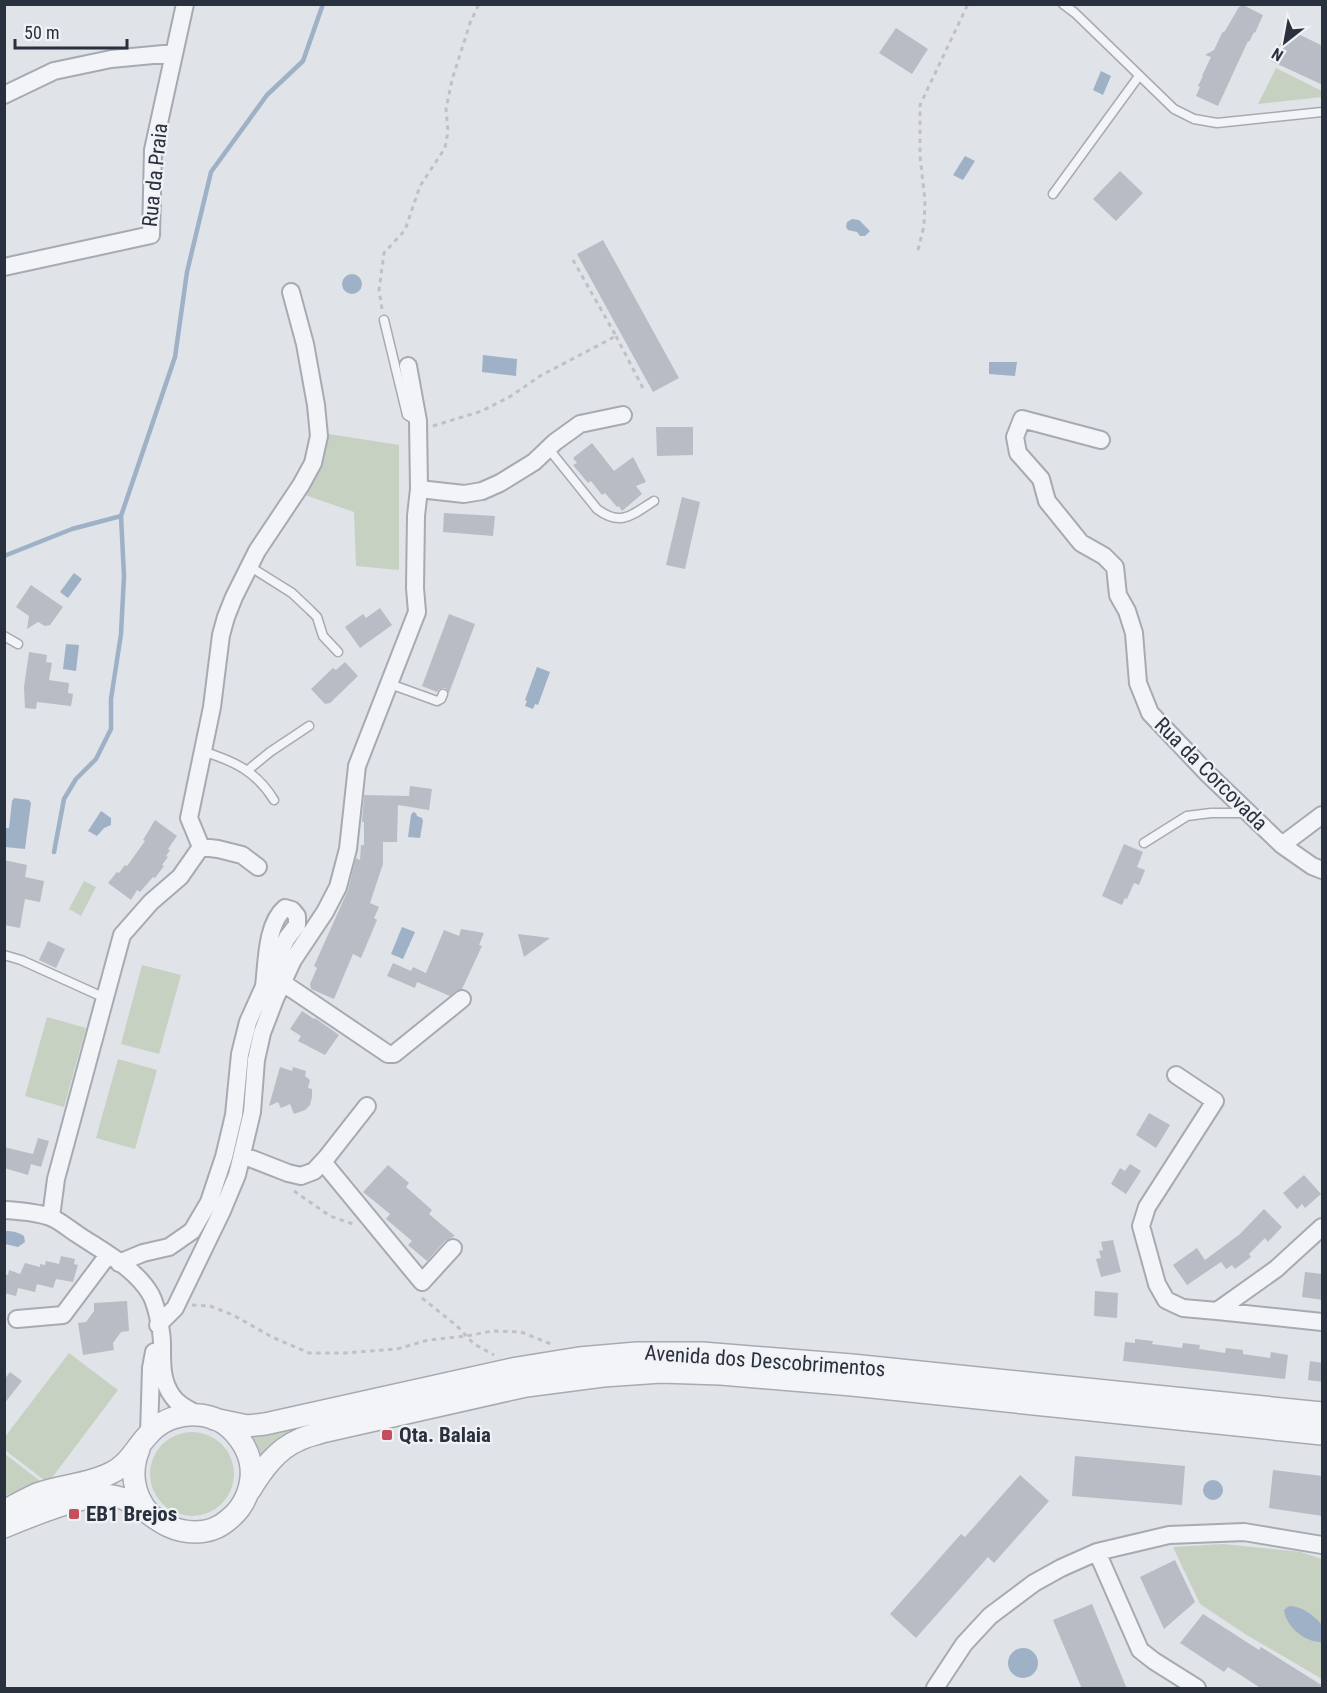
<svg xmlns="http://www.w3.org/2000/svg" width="1327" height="1693" font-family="'Roboto Condensed',sans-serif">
<rect width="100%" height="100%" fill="#e0e3e8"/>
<!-- green -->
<path fill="#c6d1c2" d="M1276 68 1322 91V97L1258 104Z
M329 434 399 445V570L356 566 354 512 302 494 320 463Z
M84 881 96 887 81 916 69 909Z
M142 965 181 975 159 1054 121 1044Z
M47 1017 86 1028 64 1107 25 1096Z
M118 1059 157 1070 135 1149 96 1138Z
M69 1353 118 1390 48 1483 5 1450 4 1438Z
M413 1399 262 1457 257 1445 249 1434Z
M150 1474a42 42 0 1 1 84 0a42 42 0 1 1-84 0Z
M5 1454 40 1481 5 1496Z
M1223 1544 1301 1552 1322 1559V1679L1245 1634 1200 1604 1173 1547Z"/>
<!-- water -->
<path fill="#9eb1c6" d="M1101 71 1111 76 1103 95 1093 90Z
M965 156 975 161 963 180 953 175Z
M852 219 859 220 870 231 865 236H860L857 232 848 230 846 227 847 222Z
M342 284a10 10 0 1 1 20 0a10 10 0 1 1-20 0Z
M483 355 517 359 516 376 482 372Z
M989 362H1017L1015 376 989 374Z
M74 573 82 579 68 598 60 592Z
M66 644 79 645 76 671 63 669Z
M537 667 550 672 538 705 535 704 533 709 525 706 527 701 525 700Z
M14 798 29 800 31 803 25 849 5 847V828H9L12 801Z
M101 811 111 818V825L104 828 97 836 88 831Z
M413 812 416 813 417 816 422 818 423 821 420 838 408 837 411 815Z
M402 927 415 932 403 959 391 954Z
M5 1231C12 1231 18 1232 24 1236L25 1242 18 1247 5 1244Z
M1203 1490a10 10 0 1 1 20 0a10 10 0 1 1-20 0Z
M1289 1606C1303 1606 1314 1616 1322 1625V1642C1306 1643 1286 1627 1284 1610Z
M1008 1663a15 15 0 1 1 30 0a15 15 0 1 1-30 0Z"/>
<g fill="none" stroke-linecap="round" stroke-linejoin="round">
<!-- stream -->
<path stroke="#9eb1c6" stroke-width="4.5" d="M4 556 72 529 121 516 175 357 187 272 211 172 267 95 303 61 323 4
M54 852 64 799 76 779 96 759 111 729V699L121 634 124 576 121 516"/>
</g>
<!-- building -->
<path fill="#b8bcc4" d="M1243 5 1263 15 1255 33 1254 32 1249 42 1248 41 1218 106 1196 96 1200 87 1198 86 1203 76H1202L1211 57 1205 55 1214 50 1222 33 1225 31 1239 7Z
M896 28 928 49 912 74 879 53Z
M1288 29 1323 46V85L1271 61Z
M1120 171 1143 193 1116 221 1093 199Z
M603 240 679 378 653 392 577 254Z
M656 427H693V455L657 456Z
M592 443 614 471 633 457 646 482 636 486 642 494 622 511 619 506 617 507 605 493 602 495 591 481 588 483 573 465 577 463 573 458Z
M682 497 700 502 685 569 666 565Z
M444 513 495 516 493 536 443 532Z
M31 585 63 607 50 625 45 626 38 622 27 629 29 616 16 607Z
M380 608 392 625 360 648 345 627 363 614 366 618Z
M449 614 475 624 449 693 445 688 440 689 437 692 422 686Z
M29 652 47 655 46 662 52 663 49 680 69 683 68 693 73 694 71 706 37 702 36 709 25 708 24 687Z
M345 662 358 676 330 703 325 704 311 689 333 668 336 670Z
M410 786 432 789 429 810 398 805 397 842H383V864L370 903 379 907 374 918 377 920 361 958 353 954 334 999 311 989 310 984 317 968 314 966 348 890 356 858 360 860 361 845H364V822H362L364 795 409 796Z
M155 820 177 836 168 849 170 850 166 856 168 857 162 865 164 866 155 878 153 877 140 892 137 890 131 900 108 883 117 872 119 873 125 865 127 866 145 841 143 840Z
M1124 844 1143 852 1137 867 1145 870 1139 885 1134 883 1127 899 1125 898 1122 905 1102 896Z
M4 860 27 865 25 877 44 881 40 902 25 899 20 928 4 925Z
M461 929 484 933 479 945 482 946 462 989 456 991 450 996 417 982 415 988 387 976 393 963 411 971 413 967 426 973 444 930 459 936Z
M518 934 550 938 524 957Z
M48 941 65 949 56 968 39 960Z
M302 1011 314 1019 315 1018 339 1035 325 1055 298 1041 301 1036 290 1029Z
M280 1067 292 1071 293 1067 306 1071 305 1076 310 1080 308 1088 312 1089V1097L310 1105 305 1110 294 1114 290 1104 281 1108 278 1102 269 1106Z
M1149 1113 1170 1125 1156 1148 1136 1135Z
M38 1138 49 1141 41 1167 31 1164 28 1175 4 1168V1147L33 1154Z
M1130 1164 1141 1171 1126 1194 1111 1184 1120 1168 1125 1171Z
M388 1165 409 1183 406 1187 432 1210 429 1214 455 1236 445 1241 427 1261 408 1245 412 1241 386 1219 390 1214 363 1192Z
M1304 1175 1321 1194 1305 1208 1302 1204 1297 1209 1283 1193Z
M1264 1209 1282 1227 1268 1242 1265 1238 1249 1254 1251 1257 1235 1269 1232 1265 1226 1269 1221 1262 1187 1285 1173 1265 1197 1248 1205 1260 1240 1234Z
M1113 1240 1121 1272 1101 1277 1096 1259 1101 1258 1099 1251 1103 1250 1101 1242Z
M61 1256 75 1259 74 1264 78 1265 73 1282 56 1279 53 1288 37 1284 35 1292 18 1288 16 1296 4 1293V1274L8 1275 9 1270 20 1274 25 1263 40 1267V1264L45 1265 46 1261 59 1264Z
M1305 1272 1323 1274V1300L1302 1297Z
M1095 1291 1118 1293 1117 1318 1094 1316Z
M127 1301 129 1331 121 1332 113 1343 114 1350 83 1355 78 1323 86 1322 94 1311V1303Z
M1135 1339 1153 1341 1152 1344 1182 1348 1183 1343 1200 1345 1199 1349 1225 1353 1226 1348 1243 1350V1354L1270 1358 1271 1352 1288 1355 1285 1379 1123 1361 1125 1342 1135 1343Z
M1310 1361 1323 1363V1382L1308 1380Z
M10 1372 22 1381 4 1404V1380Z
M1075 1456 1185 1466 1182 1505 1072 1496Z
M1273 1470 1323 1476V1516L1269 1508Z
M1020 1475 1049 1501 994 1563 988 1557 916 1638 890 1614 961 1534 965 1537Z
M1175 1560 1195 1602 1164 1629 1140 1577Z
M1092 1604 1127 1689H1082L1053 1620Z
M1203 1614 1259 1650 1261 1647 1323 1686V1689H1262L1228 1667 1224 1672 1180 1643Z"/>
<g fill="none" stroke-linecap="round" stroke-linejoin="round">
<defs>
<path id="service" d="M1063 4 1075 13 1174 109 1194 119 1217 123 1322 112
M1053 194 1139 76
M384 320 407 415 417 421
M548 448 597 509C621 527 632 515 654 501
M249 566 292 593 310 610 317 617 323 636 338 652
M4 636 18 644
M390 684 437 701 441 699 443 694
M202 751C234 761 256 771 274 800
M248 770 270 752 309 726
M1144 843 1187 816 1211 813H1248
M4 955 21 960 105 998"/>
<path id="minor" d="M4 95 54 71 111 59 174 53
M4 267 151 235 153 150 185 4
M1101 440 1022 419 1015 437 1018 453 1041 479 1047 501 1081 543 1104 556 1115 567 1118 595 1127 611 1134 633 1138 683 1150 713 1208 774 1282 845 1312 866 1322 870
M419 489 464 494 482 491 500 483 534 462 555 442 580 424 623 415
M1282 845 1322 815
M201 847 218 849 242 855 258 867
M283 983 388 1054H394L462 999
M1176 1075 1215 1101 1147 1207 1141 1226 1157 1284 1166 1300 1183 1308 1217 1311 1276 1269 1322 1227
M242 1155 288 1173 301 1176 314 1171 327 1157 367 1106
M323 1162 422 1282 453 1248
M4 1210C19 1211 36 1212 50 1217 59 1220 69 1229 77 1234 102 1251 136 1268 151 1295 157 1307 162 1332 162 1344 162 1363 161 1382 173 1397 179 1406 190 1410 199 1415
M51 1217 56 1179 122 935 151 902 180 877 201 847 189 818 212 707 221 635 226 617 234 597 257 551 301 485 313 463 319 436 316 405 305 344 291 292
M119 1263 143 1253 169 1247 192 1231 209 1202 224 1157 234 1115 240 1054 248 1022 275 962 287 938 297 925V916L292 910 285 908C266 924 267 963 264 986
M1217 1311 1322 1322
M17 1319 63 1315 108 1255
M158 1325 175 1308 222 1211 237 1175 252 1112 256 1060 262 1033 275 999 293 960 325 912 338 887 348 849 357 766 417 612 415 588 416 516 419 489 418 421 408 366
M149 1434 151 1368 154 1352
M1097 1552 1140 1650 1154 1661 1197 1688
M935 1688 964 1644 990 1616 1034 1583 1061 1568 1097 1552 1169 1535 1244 1532 1322 1545"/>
<path id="tertiary" d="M214 1419 247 1426 265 1424 517 1368 579 1358 637 1353H702L852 1365 1322 1413
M139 1449C130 1471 133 1494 148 1512
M250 1490C262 1470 277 1449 299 1440 306 1436 314 1435 322 1432L526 1386 603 1376 661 1372 721 1374 852 1385 1322 1434
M4 1511C15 1505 26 1499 37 1494 61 1485 88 1485 111 1473 129 1465 136 1447 149 1434 169 1411 208 1408 231 1429 244 1442 253 1459 251 1478 249 1496 242 1509 228 1520 219 1528 207 1532 195 1532 157 1532 145 1501 113 1496 89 1492 28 1517 4 1527"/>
</defs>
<!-- service casing -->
<use href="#service" stroke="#a6aab2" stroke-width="11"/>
<!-- minor casing -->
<use href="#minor" stroke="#a6aab2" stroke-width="20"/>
<!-- tertiary casing -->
<use href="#tertiary" stroke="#a6aab2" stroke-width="24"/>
<!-- path -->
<path stroke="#bfc1c7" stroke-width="3" stroke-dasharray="4.5 4.5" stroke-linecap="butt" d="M918 250 924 226 925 201 920 156V105L968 4
M382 309 379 290 384 253 405 230 420 186 445 148 448 131 446 109 452 80 470 23 479 4
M616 336 645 392
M433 426 482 411 511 396 540 376 616 336 573 260
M294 1191 330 1216 353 1224
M422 1298 457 1326 474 1344 494 1355
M192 1305 210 1306 233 1315 272 1337 309 1353H345L397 1349 428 1340 467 1336 492 1331 521 1332 551 1344"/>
<!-- service -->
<use href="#service" stroke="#f3f4f7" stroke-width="8"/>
<!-- minor -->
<use href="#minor" stroke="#f3f4f7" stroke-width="16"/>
<!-- tertiary -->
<use href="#tertiary" stroke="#f3f4f7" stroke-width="21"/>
</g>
<!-- markers -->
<g fill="#c54e5f" stroke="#f0f2f6" stroke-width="2">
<rect x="381" y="1429" width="12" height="12" rx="3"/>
<rect x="68" y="1508" width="12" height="12" rx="3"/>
</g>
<g text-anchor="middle" stroke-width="4.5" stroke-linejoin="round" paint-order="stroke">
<!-- street labels -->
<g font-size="21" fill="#2a313e" stroke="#f0f2f6">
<text transform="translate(155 175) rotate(-84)" y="7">Rua da Praia</text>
<text transform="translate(1211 774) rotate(45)" y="7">Rua da Corcovada</text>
<text transform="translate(765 1361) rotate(4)" y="7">Avenida dos Descobrimentos</text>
</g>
<!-- poi labels -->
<g font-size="21" font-weight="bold" fill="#2a313e" stroke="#f0f2f6" text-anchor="start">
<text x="399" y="1442">Qta. Balaia</text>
<text x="86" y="1521">EB1 Brejos</text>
</g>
</g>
<!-- border -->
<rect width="1327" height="1693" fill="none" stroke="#2a313e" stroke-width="12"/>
<!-- north arrow -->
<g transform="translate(1285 42) rotate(211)" stroke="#f0f2f6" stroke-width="4.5" paint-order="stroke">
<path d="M0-4.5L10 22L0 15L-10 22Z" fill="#2a313e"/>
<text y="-9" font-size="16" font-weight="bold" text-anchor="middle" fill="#2a313e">N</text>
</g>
<!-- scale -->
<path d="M15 39v9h112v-9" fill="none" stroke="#2a313e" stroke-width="3"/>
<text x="24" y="39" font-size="18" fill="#2a313e" stroke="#f0f2f6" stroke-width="4.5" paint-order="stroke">50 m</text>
</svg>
